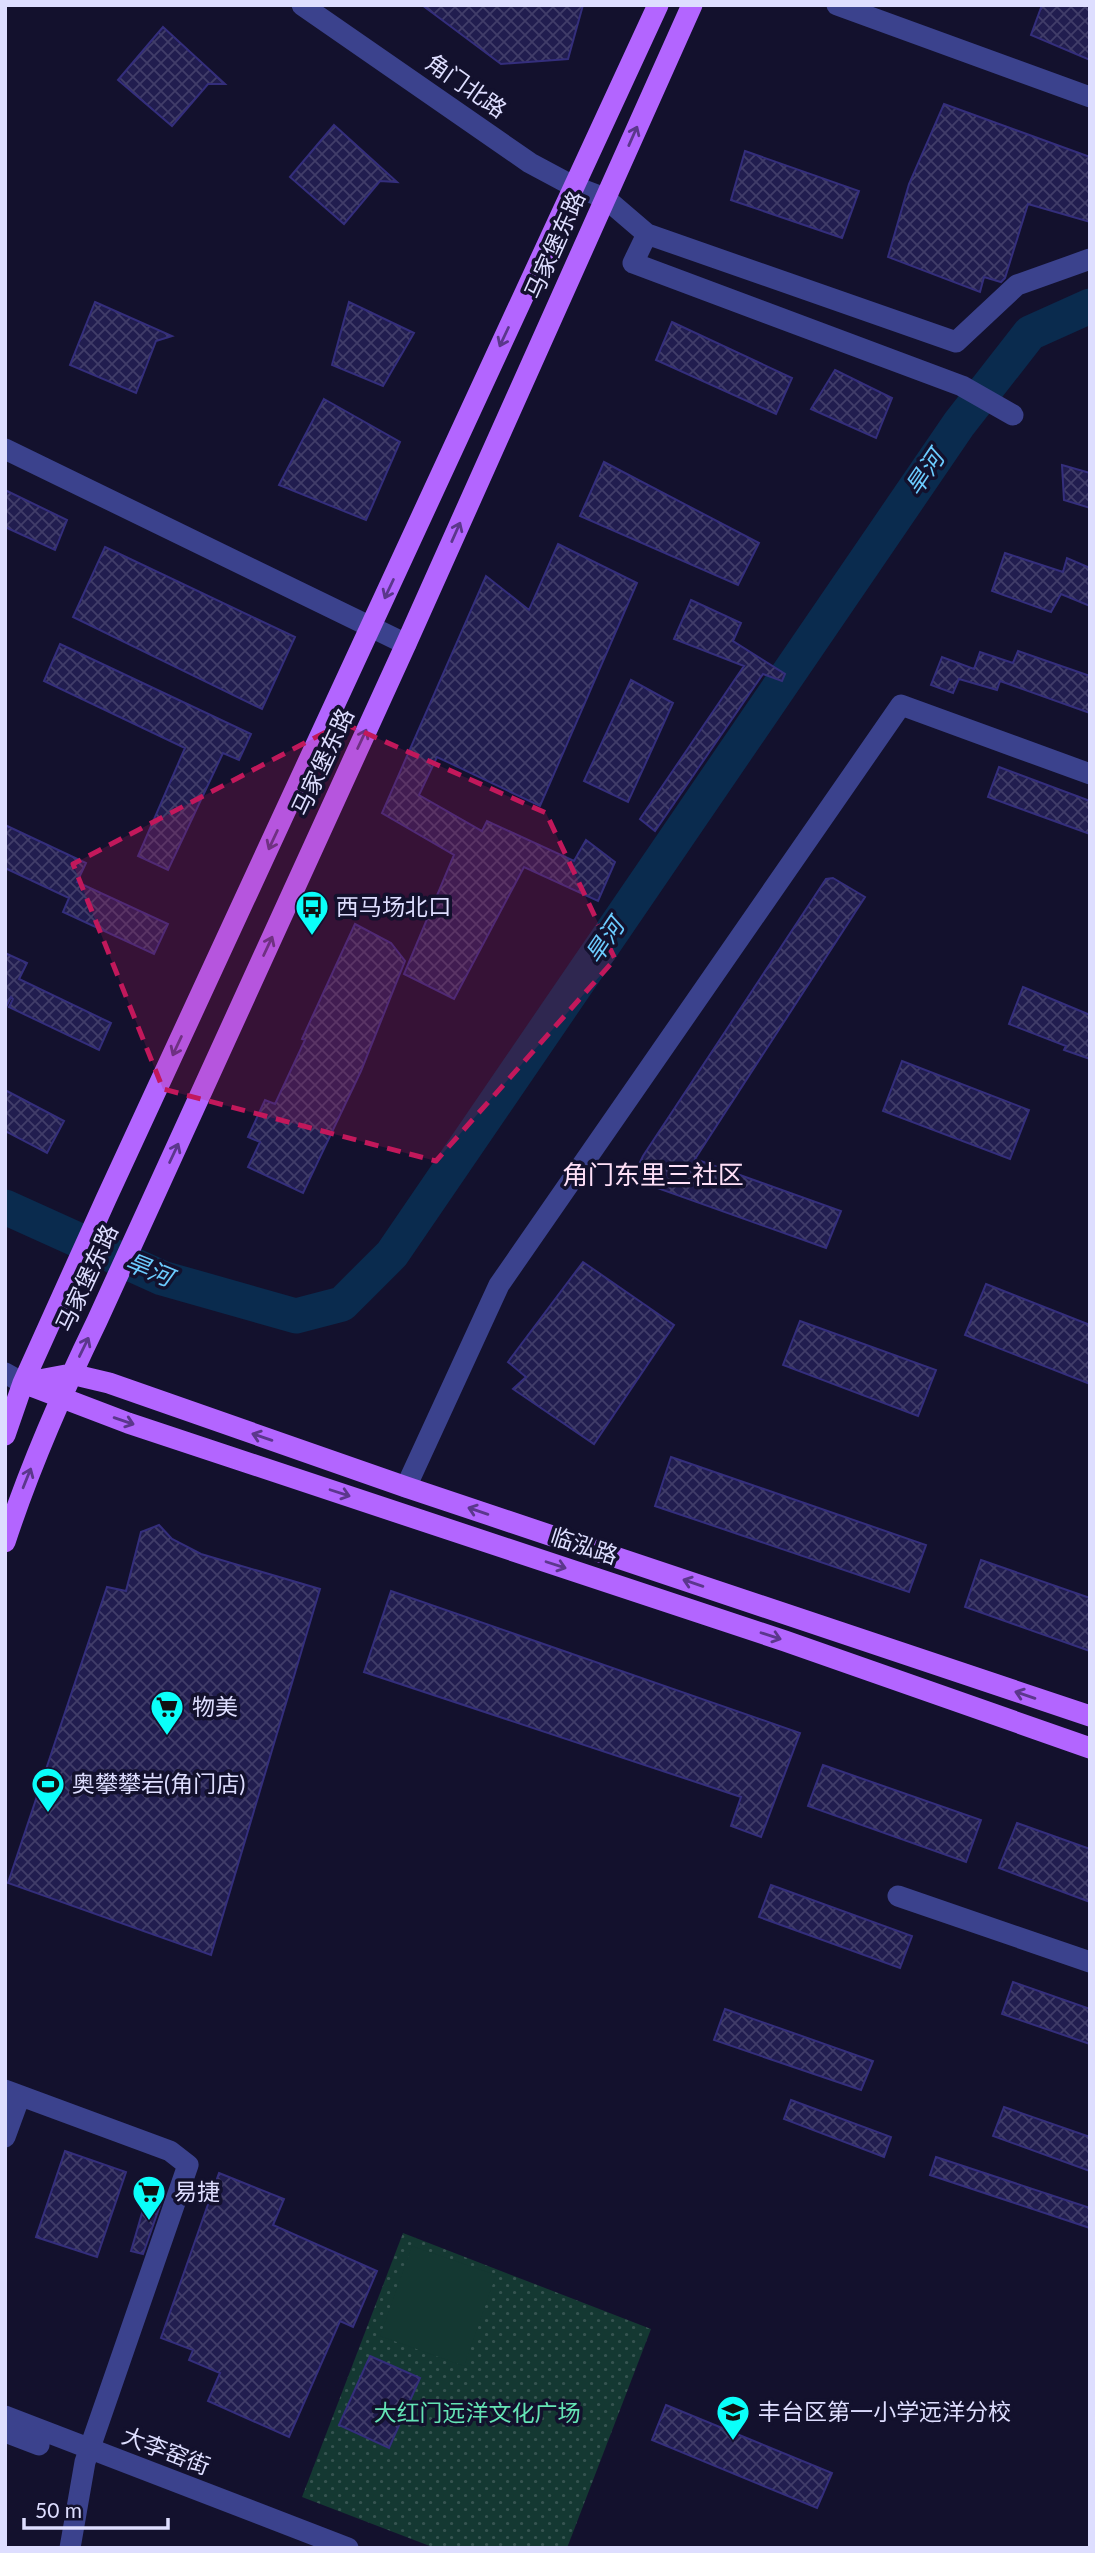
<svg xmlns="http://www.w3.org/2000/svg" width="1095" height="2553" font-family="Lato,'Noto Sans SC',sans-serif">
<defs>
<pattern id="park-dots" width="8" height="8" patternUnits="userSpaceOnUse" patternTransform="scale(1.75)"><rect width="8" height="8" fill="#143832"/><path d="M2 2h.1M6 6h.1" fill="none" stroke="#365451" stroke-width="1.8" stroke-linecap="round"/></pattern>
<pattern id="building-cross-hatch" width="8" height="8" patternUnits="userSpaceOnUse" patternTransform="scale(1.75)"><rect width="8" height="8" fill="#211d4f"/><path d="M0 0l8 8M0 8l8-8" fill="none" stroke="#413d69"/></pattern>
</defs>
<rect width="100%" height="100%" fill="#13112d"/>
<!-- park -->
<path fill="url(#park-dots)" d="M403 2233 651 2329 567 2548H435L302 2497Z"/>
<!-- pitch -->
<path fill="#143832" d="M412 2246 496 2275 464 2366 380 2336Z"/>
<g fill="none" stroke-linecap="round" stroke-linejoin="round">
<!-- river -->
<path stroke="#0a2b4e" stroke-width="35" d="M5 1207 162 1278 296 1316 342 1304 392 1254 959 424 1030 333 1090 306"/>
</g>
<!-- building -->
<path fill="url(#building-cross-hatch)" stroke="#342e7c" stroke-width="2" d="M422 5H583L568 59 501 64Z
M1042 5H1090V60L1031 35Z
M163 27 225 84H208L172 126 118 80Z
M944 104 1090 157V222L1028 204 1005 278 1001 282 984 277 980 292 888 257 909 184Z
M334 125 397 182 380 181 344 224 290 177Z
M745 151 859 191 842 238 731 200Z
M95 302 172 336 156 341 136 393 70 365Z
M349 302 414 333 383 386 332 365Z
M672 322 792 378 776 414 656 360Z
M835 370 892 398 876 438 811 409Z
M324 399 400 442 366 520 279 485Z
M604 462 759 543 738 585 580 516Z
M1062 465 1090 473V508L1064 500Z
M5 490 67 520 55 550 5 527Z
M558 544 637 583 540 806 437 757 419 795 482 831 487 821 574 861 586 840 615 862 598 901 524 867 454 999 404 974 454 855 382 813 486 576 529 610Z
M105 547 295 637 262 709 73 617Z
M1005 553 1063 572 1067 558 1090 568V606L1061 594 1051 612 992 591Z
M691 600 741 623 733 641 785 674 782 681 763 674 655 831 640 819 744 666 674 639Z
M60 644 251 734 239 760 223 753 168 870 138 856 185 748 44 681Z
M1018 651 1090 676V713L1000 681 997 690 959 679 953 693 931 685 942 657 974 669 980 652 1013 663Z
M631 680 673 703 628 802 584 781Z
M999 767 1090 801V834L988 797Z
M5 825 86 863 77 882 168 924 154 954 63 912 69 898 5 868Z
M833 878 865 897 695 1159 841 1211 826 1248 632 1179 643 1156 826 879Z
M355 924 391 943 405 961 361 1071 303 1193 248 1167 260 1142 248 1137 265 1100 275 1104 305 1040 302 1039Z
M5 953 27 963 19 979 111 1023 99 1050 9 1007 13 999 11 997 5 1009Z
M1023 987 1090 1015V1059L1064 1050 1066 1046 1009 1024Z
M902 1061 1029 1110 1010 1159 883 1111Z
M5 1090 64 1121 47 1153 5 1131Z
M583 1262 674 1325 594 1444 513 1389 526 1377 508 1362Z
M986 1284 1090 1325V1384L965 1335Z
M800 1321 936 1370 918 1416 783 1365Z
M671 1457 926 1545 909 1592 655 1506Z
M159 1525 172 1539 201 1554 320 1589 211 1955 8 1883 107 1587 126 1591 141 1532Z
M981 1560 1090 1598V1651L965 1607Z
M391 1591 800 1733 761 1837 731 1826 741 1797 364 1672Z
M823 1765 981 1820 966 1862 808 1806Z
M1017 1823 1090 1849V1902L999 1868Z
M771 1885 912 1936 900 1968 759 1917Z
M1013 1982 1090 2009V2044L1002 2014Z
M725 2009 873 2061 861 2090 714 2040Z
M791 2100 891 2137 884 2157 784 2119Z
M1004 2107 1090 2137V2171L993 2136Z
M65 2151 126 2172 97 2257 36 2237Z
M936 2157 1090 2208V2228L930 2175Z
M219 2173 284 2199 273 2225 377 2271 353 2327 340 2321 289 2437 208 2401 220 2373 189 2360 193 2350 161 2338Z
M149 2189 164 2194 143 2254 131 2251Z
M370 2356 420 2378 389 2448 339 2425Z
M666 2405 832 2473 817 2508 652 2440Z"/>
<g fill="none" stroke-linecap="round" stroke-linejoin="round">
<!-- minor -->
<path stroke="#3b428d" stroke-width="21" d="M302 5 530 163 573 186 605 198 647 234 956 342 1017 285 1090 259
M837 5 1090 97
M647 234 633 263 962 386 1013 415
M5 449 406 644
M5 1373 23 1383
M406 1487 499 1285 901 705 1090 774
M898 1896 1090 1962
M5 2090 170 2151 188 2165 85 2462 70 2548
M5 2137 20 2096
M5 2416 348 2548
M5 2432 39 2445"/>
<!-- major -->
<path stroke="#b365ff" stroke-width="21" d="M23 1383 128 1423 785 1641 1090 1748
M23 1383 71 1374 109 1383 406 1487 1090 1716
M5 1435 23 1383 106 1199 658 5
M5 1542C30 1466 62 1393 97 1321L406 644 692 5"/>
</g>
<!-- one-way arrows -->
<defs><path id="oneway-shaft" d="M-6 0H5M1.5-3L5.5 0L1.5 3" fill="none" stroke-width="1.6" stroke-linecap="round" stroke-linejoin="round" transform="scale(1.75)"/></defs>
<g stroke="#5b378c">
<use href="#oneway-shaft" transform="translate(633 136) rotate(-66)"/>
<use href="#oneway-shaft" transform="translate(504 337) rotate(115)"/>
<use href="#oneway-shaft" transform="translate(456 532) rotate(-66)"/>
<use href="#oneway-shaft" transform="translate(389 589) rotate(115)"/>
<use href="#oneway-shaft" transform="translate(362 739) rotate(-65)"/>
<use href="#oneway-shaft" transform="translate(273 840) rotate(115)"/>
<use href="#oneway-shaft" transform="translate(268 946) rotate(-65)"/>
<use href="#oneway-shaft" transform="translate(177 1046) rotate(115)"/>
<use href="#oneway-shaft" transform="translate(174 1153) rotate(-65)"/>
<use href="#oneway-shaft" transform="translate(84 1347) rotate(-64)"/>
<use href="#oneway-shaft" transform="translate(124 1421) rotate(19)"/>
<use href="#oneway-shaft" transform="translate(262 1437) rotate(-161)"/>
<use href="#oneway-shaft" transform="translate(27 1478) rotate(-68)"/>
<use href="#oneway-shaft" transform="translate(340 1493) rotate(18)"/>
<use href="#oneway-shaft" transform="translate(478 1511) rotate(-161)"/>
<use href="#oneway-shaft" transform="translate(556 1565) rotate(18)"/>
<use href="#oneway-shaft" transform="translate(693 1583) rotate(-161)"/>
<use href="#oneway-shaft" transform="translate(771 1636) rotate(18)"/>
<use href="#oneway-shaft" transform="translate(1025 1695) rotate(-161)"/>
</g>
<!-- marked area -->
<path fill="#c2185b" fill-opacity="0.2" stroke="#c2185b" stroke-width="5" stroke-dasharray="14 9" stroke-linejoin="round" d="M343 723 546 813 615 959 436 1161 163 1089 73 864Z"/>
<!-- icons -->
<defs>
<symbol id="bus-pin" viewBox="-11 -11 22 30"><path d="M0 17L-7.5 6A9.5 9.5 0 1 1 7.5 6Z" fill="#0afffa" stroke="#13112d"/><path d="M-5-6H5V4H4V6H2V4H-2V6H-4V4H-5ZM-3.5-4V0h7V-4ZM-3.5 1.2v1.5H-2V1.2ZM2 1.2v1.5H3.5V1.2Z" fill="#111"/></symbol>
<symbol id="supermarket-pin" viewBox="-11 -11 22 30"><path d="M0 17L-7.5 6A9.5 9.5 0 1 1 7.5 6Z" fill="#0afffa" stroke="#13112d"/><path d="M-6-5.5h2.5l.6 2H6L4.5 2H-2.5L-4.4-4H-6ZM-1.5 3.2a1.3 1.3 0 1 0 .1 0ZM3 3.2a1.3 1.3 0 1 0 .1 0Z" fill="#111"/></symbol>
<symbol id="stadium-pin" viewBox="-11 -11 22 30"><path d="M0 17L-7.5 6A9.5 9.5 0 1 1 7.5 6Z" fill="#0afffa" stroke="#13112d"/><path d="M0-5a6.5 5 0 1 0 0 10a6.5 5 0 1 0 0-10ZM-3.5-1.8h7v3.6h-7Z" fill="#111"/></symbol>
<symbol id="school-pin" viewBox="-11 -11 22 30"><path d="M0 17L-7.5 6A9.5 9.5 0 1 1 7.5 6Z" fill="#0afffa" stroke="#13112d"/><path d="M0-5L7-2L0 1L-7-2ZM-4 1L0 2.5L4 1V4Q0 6-4 4Z" fill="#111"/></symbol>
</defs>
<g fill-rule="evenodd">
<use href="#bus-pin" x="293" y="888" width="38" height="52"/>
<use href="#supermarket-pin" x="148" y="1688" width="38" height="52"/>
<use href="#stadium-pin" x="29" y="1765" width="38" height="52"/>
<use href="#supermarket-pin" x="130" y="2173" width="38" height="52"/>
<use href="#school-pin" x="714" y="2393" width="38" height="52"/>
</g>
<g text-anchor="middle" stroke-width="7" stroke-linejoin="round" paint-order="stroke">
<!-- street labels -->
<g font-size="23" fill="#dedeff" stroke="#13112d">
<text transform="translate(466 86) rotate(35)" y="8">角门北路</text>
<text transform="translate(555 245) rotate(-66)" y="8">马家堡东路</text>
<text transform="translate(323 762) rotate(-65)" y="8">马家堡东路</text>
<text transform="translate(87 1278) rotate(-65)" y="8">马家堡东路</text>
<text transform="translate(584 1546) rotate(18)" y="8">临泓路</text>
<text transform="translate(166 2451) rotate(21)" y="8">大李窑街</text>
</g>
<!-- poi labels -->
<g font-size="23" fill="#dedeff" stroke="#13112d" text-anchor="start">
<text x="336" y="915">西马场北口</text>
<text x="192" y="1715">物美</text>
<text x="72" y="1792">奥攀攀岩(角门店)</text>
<text x="174" y="2200">易捷</text>
<text x="758" y="2420">丰台区第一小学远洋分校</text>
</g>
<!-- park labels -->
<g font-size="23" fill="#64e4b5" stroke="#13112d">
<text x="477" y="2421">大红门远洋文化广场</text>
</g>
<!-- water labels -->
<g font-size="24" font-style="italic" fill="#6cccff" stroke="#13112d">
<text transform="translate(925 473) rotate(-56)" y="8">旱河</text>
<text transform="translate(605 941) rotate(-56)" y="8">旱河</text>
<text transform="translate(149 1270) rotate(22)" y="8">旱河</text>
</g>
<!-- quarter labels -->
<g font-size="26" fill="#ffe0f7" stroke="#13112d">
<text x="653" y="1184">角门东里三社区</text>
</g>
</g>
<!-- border -->
<rect width="1095" height="2553" fill="none" stroke="#dedeff" stroke-width="14"/>
<!-- scale -->
<path d="M24 2518v10h144v-10" fill="none" stroke="#dedeff" stroke-width="3.5"/>
<text x="35" y="2518" font-size="21" fill="#dedeff" stroke="#13112d" stroke-width="5" paint-order="stroke">50 m</text>
</svg>
